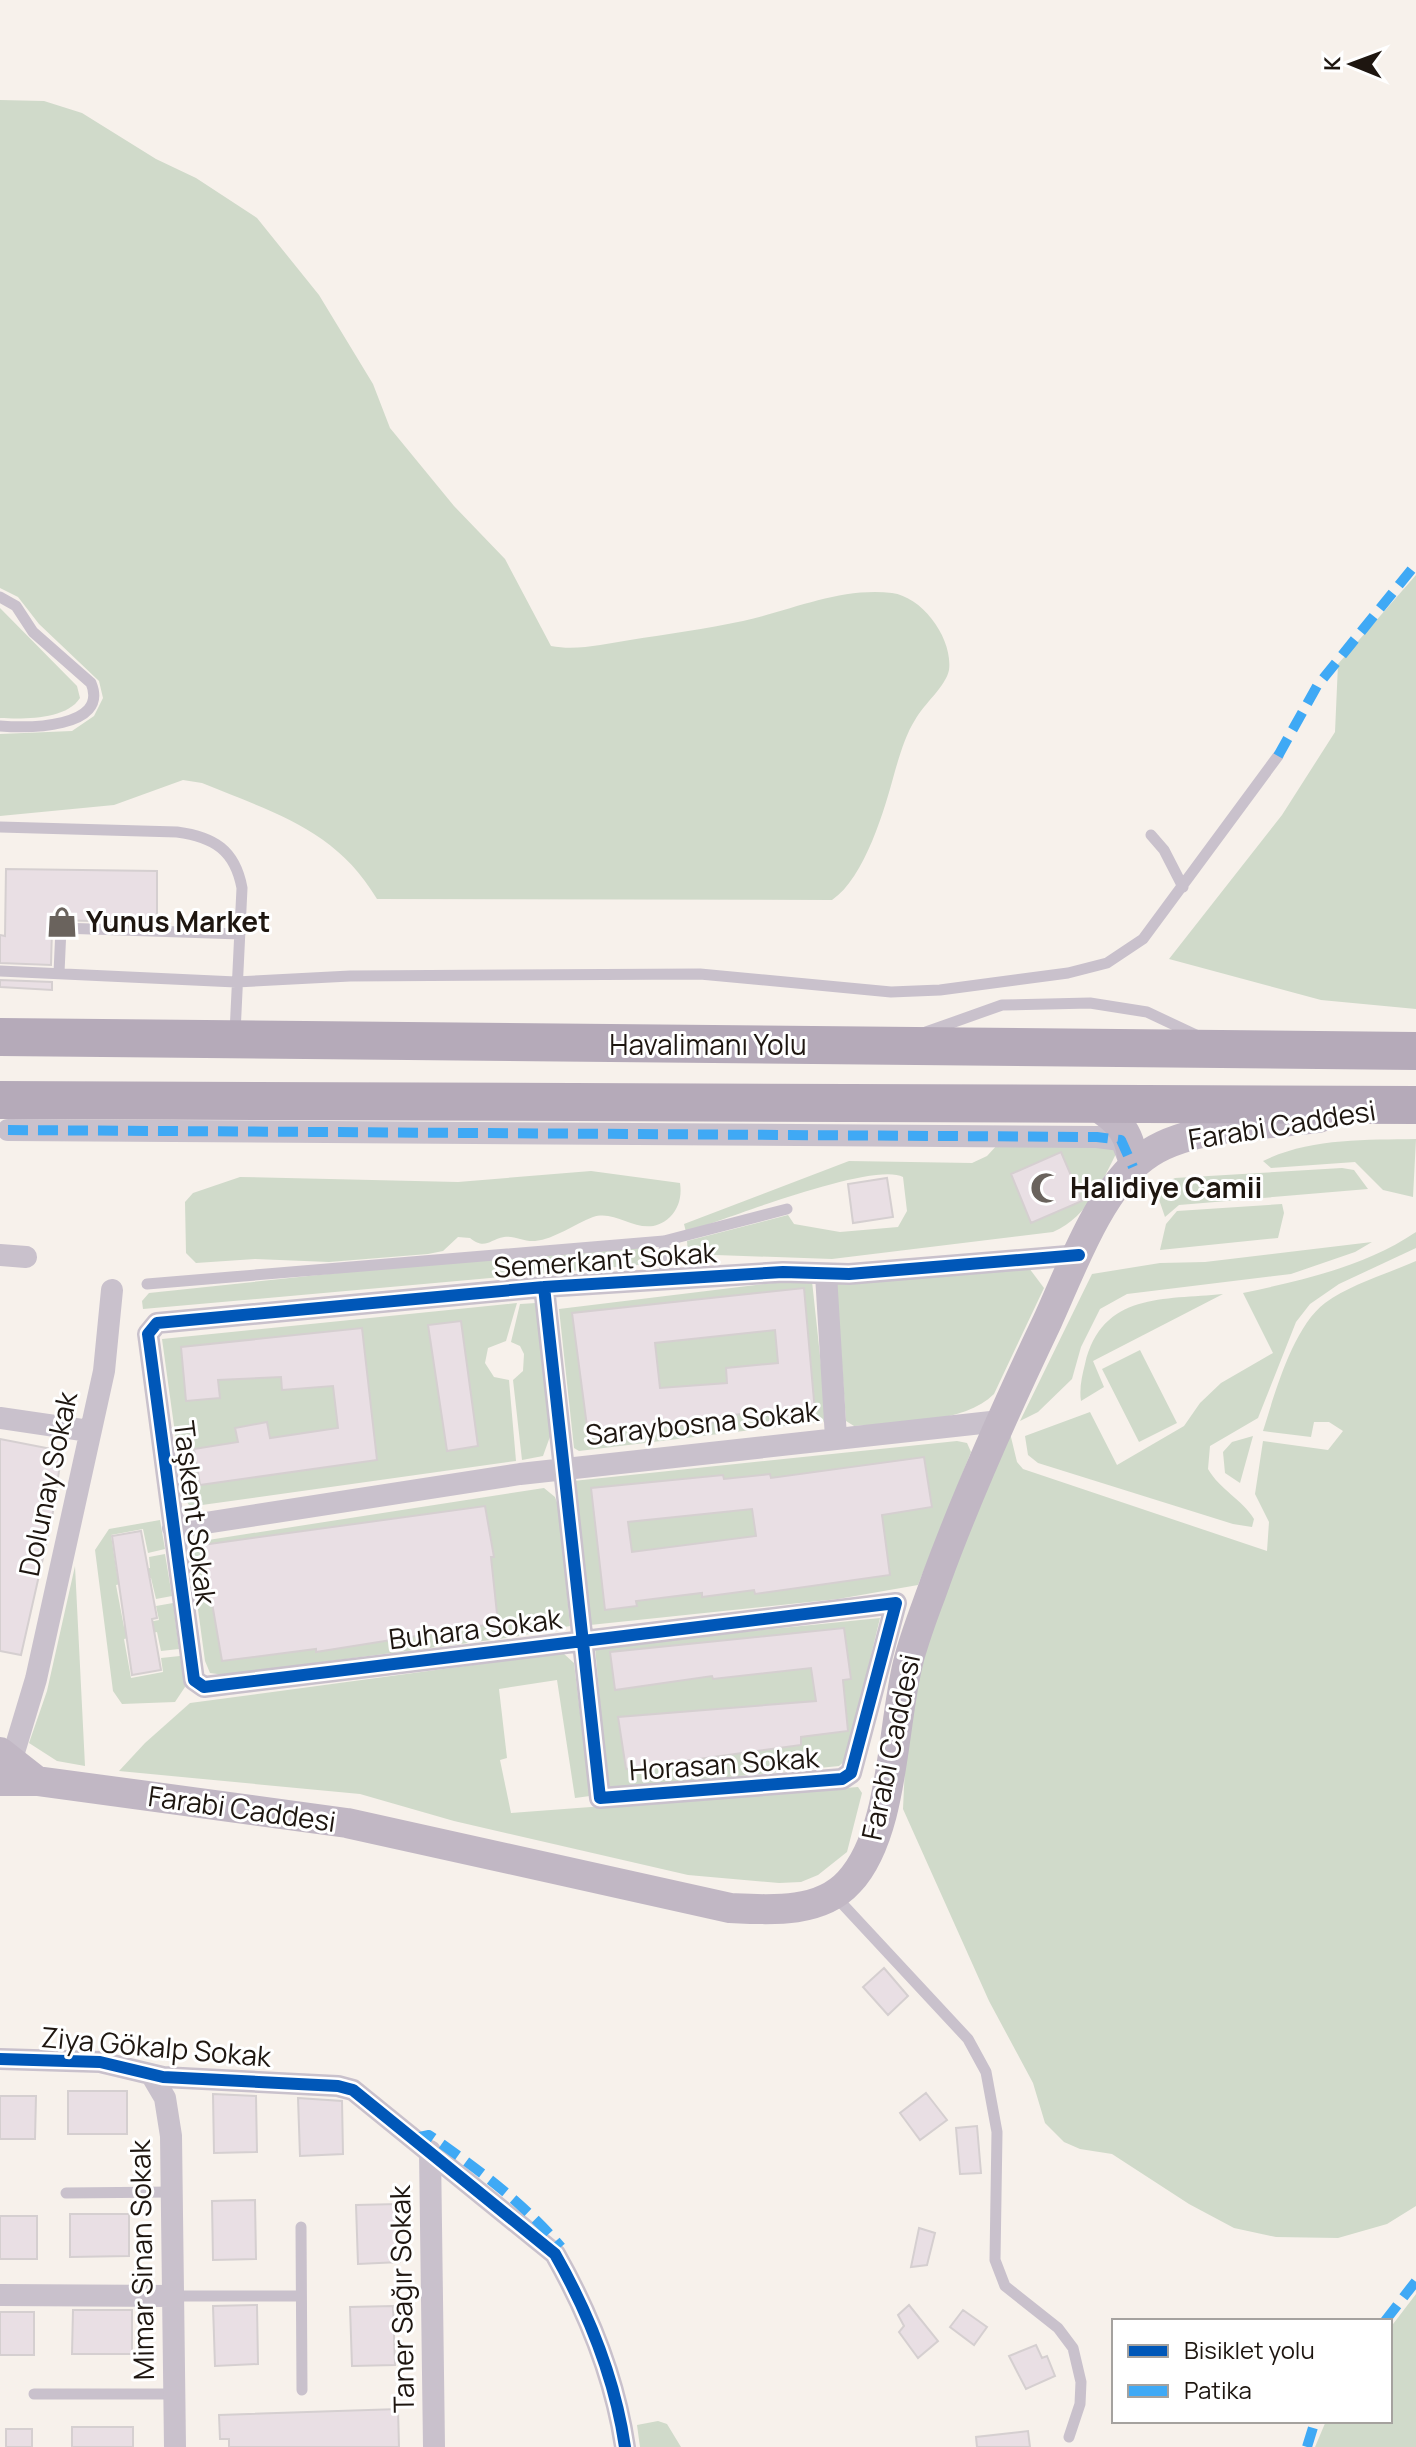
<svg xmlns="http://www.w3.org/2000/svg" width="1416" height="2447" font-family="Manrope,sans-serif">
<rect width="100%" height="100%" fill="#f7f1eb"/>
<!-- green -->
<path fill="#d0daca" d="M0 100 44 101 82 113 156 159 196 178 257 218 319 295 373 384 390 428 454 506 505 559 551 646C577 651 604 644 630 640 667 634 706 629 743 621 792 610 841 587 892 593 923 597 953 639 949 670 946 686 923 705 915 720 906 734 900 754 895 771 885 808 865 878 832 900L377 899C336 829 272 812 202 783L183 780 114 805 0 816V734L72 731 94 716 103 698 99 681 39 624 18 597 0 588Z
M1416 575V1009L1321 1000 1169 959 1282 815 1335 732 1338 664Z
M0 608 77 686 80 698C66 720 24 719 0 718Z
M1416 1139 1413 1197 1383 1190 1355 1162 1271 1168 1263 1161C1310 1138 1364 1140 1416 1139Z
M999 1143 1121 1144C1103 1178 1090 1216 1053 1232L832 1259 688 1254 687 1241 788 1215 794 1224 840 1232 898 1227 907 1211 903 1177C873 1161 724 1220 686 1232L684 1224 849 1161 972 1163 987 1156Z
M1342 1168 1354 1170 1368 1189 1179 1205 1165 1217 1155 1188 1175 1178Z
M591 1171 680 1183C682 1196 679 1208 670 1217 643 1242 619 1208 593 1217 574 1224 555 1239 535 1241 524 1242 514 1235 504 1237 489 1240 485 1250 470 1238L458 1237 443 1251 428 1254 329 1262 255 1259 196 1263 186 1253 185 1202 193 1193 240 1177 458 1182Z
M1282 1204 1284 1213 1278 1238 1160 1250 1166 1224 1177 1211Z
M1416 1232V1248L1339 1284 1310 1304 1296 1322 1258 1418 1210 1446 1208 1469C1220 1490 1242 1499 1254 1519L1252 1527 1233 1524 1038 1463 1028 1455 1025 1436 1090 1412 1117 1465 1184 1426 1200 1403 1221 1383 1273 1353 1243 1293C1303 1280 1364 1267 1416 1232Z
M1372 1242 1355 1252 1291 1274 1127 1294 1100 1309 1081 1347 1072 1379 1038 1412 1020 1421 1092 1274 1160 1263 1205 1262Z
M650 1247 657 1255 649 1264 143 1309 142 1301 149 1293 375 1269Z
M1416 1261V2206L1387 2224 1338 2238 1276 2237 1234 2228 1189 2204 1112 2154 1080 2149 1064 2142 1045 2123 1033 2083 989 2001 903 1809 907 1724 933 1620 1010 1433 1017 1462 1023 1469 1267 1551 1269 1522 1255 1494 1263 1441 1328 1450 1343 1431 1329 1422H1314L1311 1437 1263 1431C1275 1393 1293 1327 1325 1303 1351 1284 1387 1274 1416 1261Z
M1029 1268 1044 1288 994 1394C965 1424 894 1423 854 1426L846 1421 836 1284Z
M806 1279 812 1281 827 1421 579 1451 574 1448 559 1309Z
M1223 1294 1093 1361 1104 1387 1081 1401C1079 1389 1082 1376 1085 1364 1102 1292 1164 1300 1223 1294Z
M517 1303 506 1341 488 1348 485 1363 494 1377 509 1380 516 1461 202 1505H189L184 1498 162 1339Z
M536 1303 552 1431 543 1456 522 1460 513 1380 523 1371 524 1354 520 1346 511 1342 520 1304Z
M1140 1350 1177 1423 1139 1442 1102 1369Z
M1253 1436 1240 1483 1225 1473 1223 1452 1232 1442Z
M957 1441 967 1443 971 1452 918 1585 838 1599 590 1625 573 1481Z
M544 1488 555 1497 559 1508 570 1626 514 1637 224 1675 210 1673 205 1661 189 1543Z
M160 1520 165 1549 148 1553 143 1529 111 1535 117 1574 150 1568 149 1557 165 1554 172 1596 156 1599 151 1578 116 1585 124 1627 159 1620 156 1606 173 1603 179 1649 161 1651 157 1632 124 1639 131 1678 163 1672 161 1658 180 1656 185 1687 175 1702 122 1704 113 1691 95 1550 109 1529Z
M75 1566 85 1766 57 1761 29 1743 47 1691Z
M880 1618 846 1760 839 1766 608 1789 595 1647Z
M563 1653 574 1663 590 1796 575 1798 557 1680 499 1689 507 1758 500 1760 511 1813 858 1787 862 1793 847 1852 818 1875 801 1882 779 1883 688 1875 454 1821 360 1794 119 1771 145 1743 190 1703Z
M1416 2294V2447H1315L1326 2421H1390V2328Z
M658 2421 667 2424 681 2447H640L637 2425Z"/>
<!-- building -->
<path fill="#e9dfe4" stroke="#d5cfd0" stroke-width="2" fill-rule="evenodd" d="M6 869 157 871V923L58 920 52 928 51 965 0 963V935L5 936Z
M0 980 52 982V990L0 987Z
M1061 1152 1082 1201 1031 1223 1011 1174Z
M887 1178 893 1217 853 1223 848 1184Z
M804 1288 815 1412 782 1417 781 1410 714 1417 715 1422 588 1434 572 1313ZM775 1330 778 1363 726 1368 727 1383 660 1388 655 1343Z
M461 1321 478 1446 447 1451 428 1325Z
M362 1328 377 1460 200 1485 194 1449 238 1442 235 1428 267 1422 270 1438 338 1428 333 1386 282 1390 281 1377 218 1380 220 1398 186 1401 181 1347Z
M0 1439 62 1451 52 1518 21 1655 0 1651Z
M924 1457 932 1507 882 1515 890 1575 755 1594 754 1590 702 1597V1593L636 1601 637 1606 605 1610 591 1488 723 1475 724 1479 770 1474 771 1478ZM752 1509 756 1536 632 1552 628 1522Z
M485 1506 494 1557H491L498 1623 316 1652V1649L222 1661 202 1545Z
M141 1531 157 1618 152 1619 161 1670 132 1675 112 1536Z
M844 1628 851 1679 843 1680 848 1731 801 1737V1745L626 1769 618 1717 816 1701 811 1668 713 1679 712 1676 615 1690 610 1652Z
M884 1968 908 1996 888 2015 863 1987Z
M68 2091H127V2134H68Z
M926 2093 947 2120 920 2140 900 2113Z
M213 2094 256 2096 257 2152 214 2153Z
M0 2096H36L35 2139H0Z
M298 2098 342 2101 343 2154 300 2156Z
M977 2126 981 2173 960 2174 956 2128Z
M255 2200 256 2259 213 2260 212 2201Z
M399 2204 400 2262 358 2264 356 2205Z
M70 2214H129V2256L70 2257Z
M0 2216H37V2259H0Z
M919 2228 935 2233 927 2265 911 2267Z
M257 2305 258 2364 215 2366 213 2306Z
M909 2305 938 2341 918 2358 899 2332 904 2326 898 2315Z
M393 2306 395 2365 352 2366 350 2307Z
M73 2310H132V2354H72Z
M963 2310 987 2327 974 2345 950 2327Z
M0 2312H34V2355H0Z
M1036 2345 1042 2358 1047 2356 1055 2376 1026 2389 1009 2356Z
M398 2409 399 2447H229V2439H220L219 2415Z
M72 2427H133V2447H72Z
M6 2429H32V2447H6Z
M1028 2431 1030 2447H977L976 2437Z"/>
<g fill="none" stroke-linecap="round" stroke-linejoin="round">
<!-- lane -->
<path stroke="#c9c1cc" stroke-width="11" d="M0 597 16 606 33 632 91 683C110 729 26 728 0 726
M0 827 177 832C214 837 235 850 242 888L235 1033
M1151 835 1164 850 1183 887
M0 971 236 982 350 976 700 974 891 992 940 990 1068 973 1107 963 1143 939 1278 756
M59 973 61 928 240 934
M926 1032 1002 1005 1090 1003 1147 1012 1198 1036
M664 1241 665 1280
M147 1284 664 1241 787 1209
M835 1896 968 2039 986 2072 997 2132 995 2260 1005 2286 1058 2328 1073 2348 1081 2382 1080 2404 1069 2437
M66 2193 172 2192
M301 2227 302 2390
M173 2296H301
M34 2394H174"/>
<!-- street -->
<path stroke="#c9c1cc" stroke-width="22" d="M8 1130 1097 1137 1121 1140 1127 1155
M0 1255 26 1257
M826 1275 836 1438
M544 1287 600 1798 842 1779 851 1773 896 1603 204 1687 194 1680 149 1341 148 1334 157 1323 544 1287 783 1272 849 1274 1079 1255
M0 1418 89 1431
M173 1528 520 1474 1000 1421
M8 1772 36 1679 104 1371 112 1290
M0 2059 100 2062 163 2077 338 2086 353 2090 555 2254C589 2314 615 2379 625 2447
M152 2076 165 2098 171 2136 175 2447
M430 2151 434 2447
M0 2295 173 2296"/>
<!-- secondary -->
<path stroke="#c1b7c4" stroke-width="30" d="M1093 1104C1120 1120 1132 1135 1133 1167
M0 1752 37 1781
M0 1781H37L347 1823 730 1908C770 1910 820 1914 849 1882 894 1834 892 1727 908 1663 915 1634 927 1606 937 1577 969 1490 1007 1406 1047 1322 1070 1272 1099 1190 1144 1157 1185 1125 1268 1125 1319 1118"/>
<!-- highway -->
<path stroke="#b5aab9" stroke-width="38" d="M0 1037 1416 1051
M0 1100 1416 1105"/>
<!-- quiet -->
<path stroke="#3fa9f5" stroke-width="10" stroke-dasharray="20 10" stroke-linecap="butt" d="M1278 756 1317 686 1416 564
M8 1130 1097 1137 1121 1140 1133 1167
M415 2138 429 2135C475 2167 524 2203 561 2247
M1385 2321 1416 2281
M1307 2447 1315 2421"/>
<defs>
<path id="cycleway" d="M544 1287 600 1798 842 1779 851 1773 896 1603 204 1687 194 1680 149 1341 148 1334 157 1323 544 1287 783 1272 849 1274 1079 1255
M0 2059 100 2062 163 2077 338 2086 353 2090 555 2254C589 2314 615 2379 625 2447"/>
</defs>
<!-- cycleway casing -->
<use href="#cycleway" stroke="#fff" stroke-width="17"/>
<!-- cycleway -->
<use href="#cycleway" stroke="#0057b8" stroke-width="12"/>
</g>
<!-- icons -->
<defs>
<symbol id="shop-bare" viewBox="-9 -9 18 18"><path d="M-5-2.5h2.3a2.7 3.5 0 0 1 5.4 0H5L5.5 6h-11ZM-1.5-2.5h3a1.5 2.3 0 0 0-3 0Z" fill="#6a635d" stroke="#fff" stroke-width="2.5" paint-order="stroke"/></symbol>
<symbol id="mosque-bare" viewBox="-9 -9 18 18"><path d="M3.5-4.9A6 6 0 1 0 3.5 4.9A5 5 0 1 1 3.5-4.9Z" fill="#6a635d" stroke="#fff" stroke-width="2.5" paint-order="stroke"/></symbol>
</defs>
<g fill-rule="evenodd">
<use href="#shop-bare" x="40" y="900" width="44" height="44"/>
<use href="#mosque-bare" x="1024" y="1166" width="44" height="44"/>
</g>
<g text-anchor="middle" stroke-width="6" stroke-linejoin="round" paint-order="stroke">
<!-- poi labels -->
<g font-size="28" font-weight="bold" fill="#1e1610" stroke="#fff" text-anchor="start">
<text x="86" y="932">Yunus Market</text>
<text x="1070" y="1198">Halidiye Camii</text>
</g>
<!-- street labels -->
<g font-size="28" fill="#1e1610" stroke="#fff">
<text x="708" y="1055">Havalimanı Yolu</text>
<text transform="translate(1282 1125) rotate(-9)" y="10">Farabi Caddesi</text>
<text transform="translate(605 1260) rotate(-4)" y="10">Semerkant Sokak</text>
<text transform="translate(702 1423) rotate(-6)" y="10">Saraybosna Sokak</text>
<text transform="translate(48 1484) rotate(-78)" y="10">Dolunay Sokak</text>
<text transform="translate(195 1513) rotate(83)" y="10">Taşkent Sokak</text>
<text transform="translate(475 1629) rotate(-7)" y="10">Buhara Sokak</text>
<text transform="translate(891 1747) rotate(-78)" y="10">Farabi Caddesi</text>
<text transform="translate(724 1764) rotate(-4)" y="10">Horasan Sokak</text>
<text transform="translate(242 1809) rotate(8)" y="10">Farabi Caddesi</text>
<text transform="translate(156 2047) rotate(5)" y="10">Ziya Gökalp Sokak</text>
<text transform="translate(142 2260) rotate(-91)" y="10">Mimar Sinan Sokak</text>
<text transform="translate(402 2299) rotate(-91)" y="10">Taner Sağır Sokak</text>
</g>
</g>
<!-- legend -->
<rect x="1112" y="2319" width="280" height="104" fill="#ffffff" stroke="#a5a29f" stroke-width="2"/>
<rect x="1128" y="2345" width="40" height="12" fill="#0057b8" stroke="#a5a29f" stroke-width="2"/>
<text x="1184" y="2359" font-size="24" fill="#1e1610">Bisiklet yolu</text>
<rect x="1128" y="2385" width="40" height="12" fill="#3fa9f5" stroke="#a5a29f" stroke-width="2"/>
<text x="1184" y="2399" font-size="24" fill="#1e1610">Patika</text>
<!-- north arrow -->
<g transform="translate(1352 64) rotate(271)" stroke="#ffffff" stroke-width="6" paint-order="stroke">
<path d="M0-6L14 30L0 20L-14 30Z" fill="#1e1610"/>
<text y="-12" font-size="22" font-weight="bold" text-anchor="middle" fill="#1e1610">K</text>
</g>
</svg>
